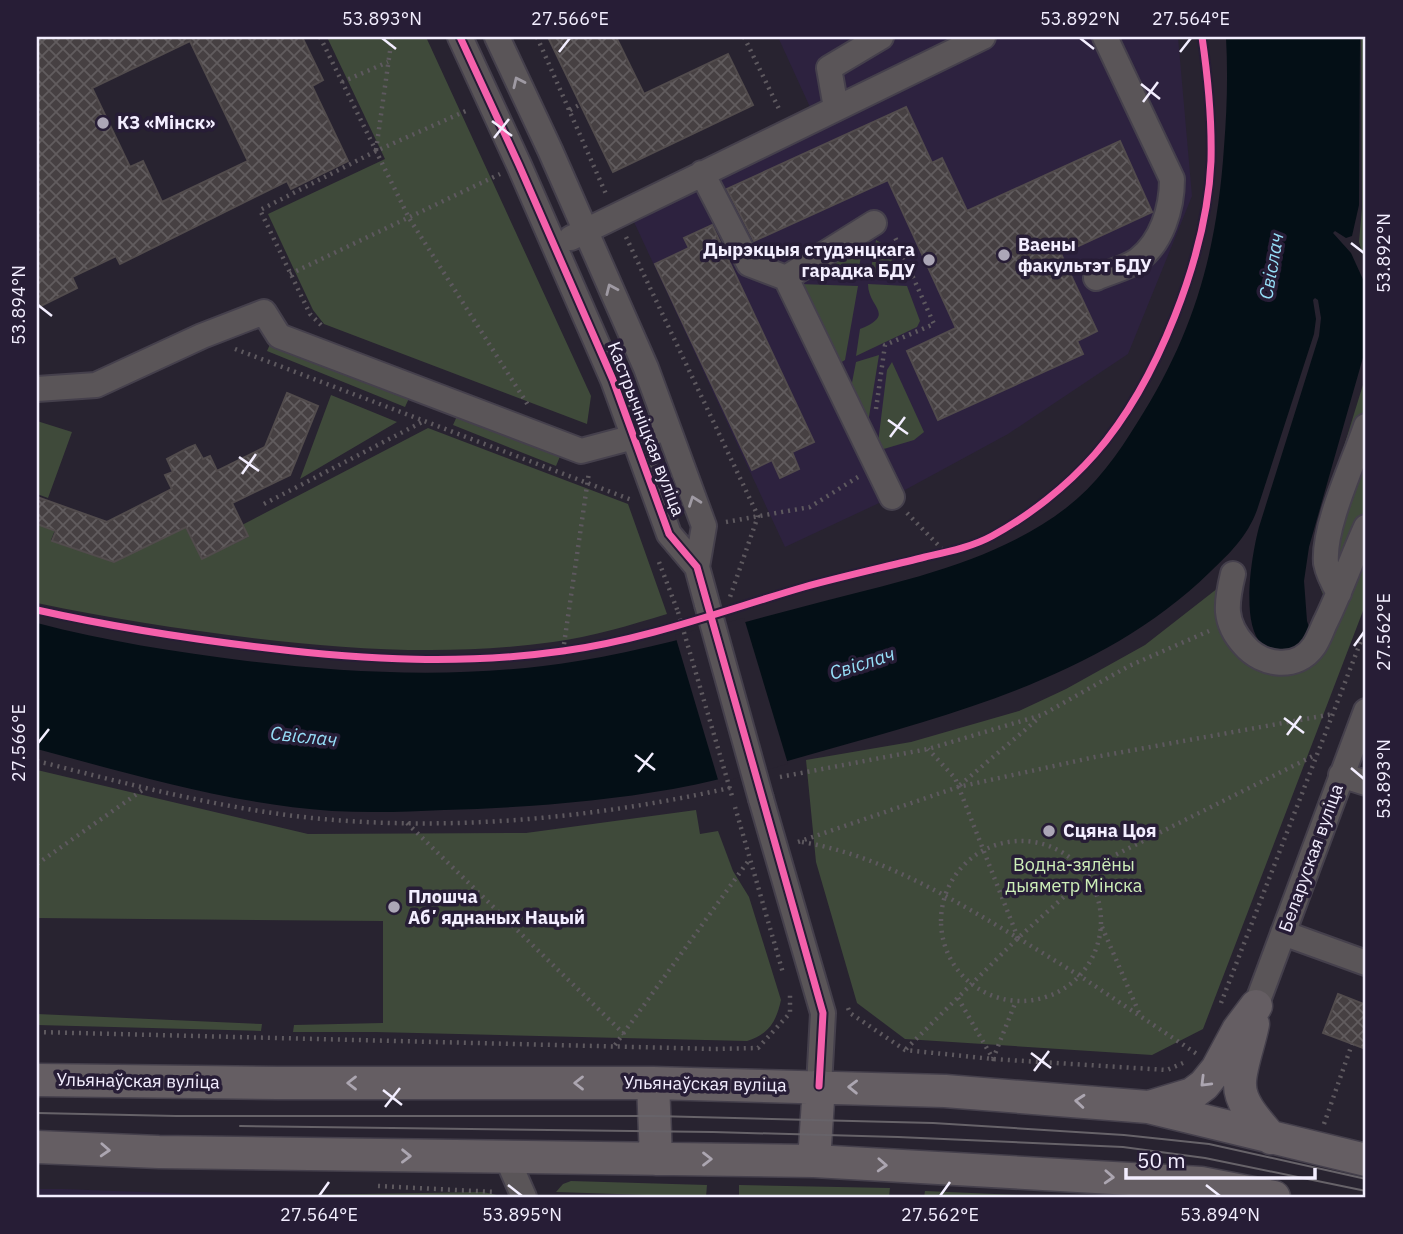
<svg xmlns="http://www.w3.org/2000/svg" width="1403" height="1234" font-family="'IBM Plex Sans',sans-serif">
<defs>
<pattern id="building-cross-hatch" width="8" height="8" patternUnits="userSpaceOnUse" patternTransform="scale(1.75)"><rect width="8" height="8" fill="#464042"/><path d="M0 0l8 8M0 8l8-8" fill="none" stroke="#615c5e"/></pattern>
</defs>
<rect width="100%" height="100%" fill="#282330"/>
<!-- built -->
<path fill="#2d223f" d="M778 37H1178L1192 196 1128 354 1008 434 892 497 785 547 628 209 815 118Z
M37 1189H63L244 1196 37 1197Z"/>
<!-- green -->
<path fill="#3f4a3a" d="M327 37H426L591 396 587 424 324 324 313 310 268 214 385 159Z
M1361 37H1366V265L1359 242 1362 208Z
M864 240 857 278 801 276Z
M876 240 885 245 899 274 870 275Z
M799 284 858 286 845 360 837 365Z
M868 284 907 286 920 321 917 327 856 356 860 329C897 314 868 308 868 284Z
M272 340 410 396 405 407 267 351Z
M879 355 867 429 849 398 856 362Z
M892 362 924 432 914 440 877 451 887 370Z
M1366 375V603L1203 1029 1152 1055 905 1039 857 1003 816 862 806 760 911 742 1019 711 1066 689 1145 645 1218 588 1215 608 1219 623 1272 671 1328 608 1316 576 1315 561 1321 521Z
M331 395 397 422 300 479Z
M458 414 561 454 556 466 453 425Z
M37 421 72 432 48 498 37 494Z
M428 428 628 504 667 614C630 625 592 637 553 642 453 656 352 650 252 638 179 629 108 618 37 603V524L55 530 51 540 115 561 185 527 202 559 248 537 242 525Z
M37 770 308 834 526 833 696 810 700 834 718 831 733 871 749 897 781 1000C776 1022 769 1034 747 1041L375 1032H293L294 1025 383 1023V921L37 918Z
M37 1014 262 1024 261 1031 37 1025Z
M571 1181 707 1185 706 1197 556 1192 563 1184Z
M739 1185 890 1188 889 1197 739 1196Z
M925 1191 1065 1197H924Z
M483 1192 506 1197H244V1196Z"/>
<!-- water -->
<path fill="#040f16" d="M1226 37H1360L1359 205 1352 236 1346 238 1335 231 1333 233 1351 253 1366 286V347L1309 547 1304 581 1307 621 1310 630 1308 640 1292 655C1282 652 1270 652 1262 644 1240 624 1252 553 1259 527L1319 336 1321 318 1318 300 1315 298 1313 300 1316 319 1314 334 1257 510C1247 537 1230 553 1210 572 1107 673 961 712 826 750 776 764 725 780 673 789 598 802 521 808 444 810 407 812 369 813 332 811 231 804 134 775 37 749V623C105 641 176 652 247 661 356 674 469 679 578 661 659 648 738 623 817 603 902 581 996 562 1066 508 1096 485 1118 454 1137 423 1194 334 1217 252 1224 147 1227 110 1228 74 1226 37Z"/>
<!-- pier -->
<path fill="#282330" d="M744 618 788 764 719 783 675 635Z"/>
<!-- building -->
<path fill="url(#building-cross-hatch)" stroke="#524c4d" stroke-width="2" fill-rule="evenodd" d="M37 37H302L323 80 312 86 348 161 291 189 287 181 120 264 116 256 72 277 77 288 37 308ZM190 41 248 161 162 202 143 161 130 167 92 88Z
M548 37H616L644 94 728 54 753 105 613 172Z
M906 107 932 163 942 158 967 211 1120 141 1152 212 1061 254 1097 331 1077 341 1083 354 938 420 907 351 956 328 888 180 754 241 727 189Z
M712 225 814 442 792 452 799 469 780 478 772 460 752 470 655 264 689 248 684 238Z
M287 393 318 406 290 475 232 503 248 536 202 559 186 527 114 562 52 541 56 531 37 524V497L107 522 172 489 165 475 173 472 167 459 188 448 195 445 203 459 210 456 217 471 265 447Z
M1338 994 1366 1005V1049L1323 1033Z"/>
<g fill="none" stroke-linecap="round" stroke-linejoin="round">
<defs>
<path id="minor" d="M460 37 519 165 613 380 669 534 697 567 707 604
M497 37 550 150 646 368 704 526 697 567
M836 108 829 68 881 37
M702 173 749 264 786 278 874 223
M571 238 983 37
M786 278 892 497
M1096 278C1109 272 1127 268 1138 260 1162 242 1172 208 1172 179L1105 37
M37 389 96 385 202 336 264 312 279 336 581 451 668 428
M1233 574C1226 603 1223 622 1244 645 1262 666 1297 671 1314 646 1319 639 1322 629 1326 621 1341 590 1352 558 1366 527
M1339 593C1333 583 1328 574 1326 563 1323 526 1354 462 1366 426
M1341 775 1366 783
M761 799 823 1013 819 1086
M1283 933 1366 963
M1256 1006 1366 711
M507 1158 524 1197"/>
<path id="major" d="M1253 1024C1250 1041 1239 1070 1240 1085 1240 1105 1260 1124 1271 1138
M37 1080 278 1083H653L945 1091 1148 1107 1366 1160
M653 1083 656 1159
M1149 1107 1192 1094 1204 1085 1217 1069 1238 1030 1256 1006
M37 1147 159 1152 814 1161 1201 1183 1274 1197
M814 1161 819 1086"/>
</defs>
<!-- minor casing -->
<use href="#minor" stroke="#45404c" stroke-width="28"/>
<!-- major casing -->
<use href="#major" stroke="#45404c" stroke-width="35"/>
<!-- path -->
<path stroke="#5e595f" stroke-width="4.5" stroke-dasharray="2 5" stroke-linecap="butt" d="M320 37 409 218 528 405
M537 37 606 194
M744 37 780 111
M342 82 388 62
M570 110 581 104
M376 150 392 37
M626 237 758 516 730 597
M290 274 500 174
M321 325 310 314 260 210 376 151 468 110
M235 349 632 500
M876 409 885 345 934 324 894 235
M264 504 424 421
M907 513 945 552
M726 522 810 507 858 477
M659 562 678 612
M563 651 589 472
M37 761C128 784 218 808 312 818 453 832 596 818 734 787
M780 777 928 749 1042 715 1129 666 1209 631
M960 785 1039 718
M735 807 783 973
M407 823 624 1034
M941 921a80 80 0 1 1 160 0a80 80 0 1 1-160 0Z
M798 842 958 787 1095 757 1333 714
M802 842C880 855 951 898 1018 938L955 778 928 749
M37 864 144 789
M1102 927 1140 1015
M1018 938 1080 976 1197 1054
M958 998 993 1059 1016 1001
M1221 1003 1366 628
M848 1008 850 1013 905 1050 993 1059 1167 1070 1183 1063
M37 1032 715 1049 758 1048 790 1013V995
M615 1045 749 860
M906 1049 1018 938 1105 860 1315 755
M1324 1124 1352 1044
M378 1186 495 1192"/>
<!-- minor -->
<use href="#minor" stroke="#5a5558" stroke-width="24"/>
<!-- major -->
<use href="#major" stroke="#655e63" stroke-width="32"/>
<!-- tram -->
<path stroke="#676369" stroke-width="2" d="M37 1113 176 1116H655L933 1123 1124 1135 1209 1144 1366 1179
M240 1126 713 1132 898 1137 1123 1147 1205 1158 1366 1191"/>
<defs>
<path id="minor-bridge" d="M707 604 761 799"/>
</defs>
<!-- minor-bridge casing -->
<use href="#minor-bridge" stroke="#45404c" stroke-width="28" stroke-linecap="butt"/>
<!-- path-bridge -->
<path stroke="#5e595f" stroke-width="4.5" stroke-dasharray="2 5" stroke-linecap="butt" d="M678 612 732 796"/>
<!-- minor-bridge -->
<use href="#minor-bridge" stroke="#5a5558" stroke-width="24"/>
<defs>
<path id="cycleway" d="M460 37 519 165 613 380 669 534 697 567 823 1013 819 1086
M37 610C113 627 190 639 267 648 366 660 464 665 563 651 645 640 725 610 804 587 844 576 885 567 925 557 947 552 972 547 992 536 1029 516 1067 486 1095 454 1157 383 1207 255 1211 161 1212 120 1208 78 1202 37"/>
</defs>
<!-- cycleway casing -->
<use href="#cycleway" stroke="#271d36" stroke-width="11"/>
<!-- cycleway -->
<use href="#cycleway" stroke="#f560ab" stroke-width="7"/>
</g>
<!-- one-way arrows -->
<defs><path id="oneway-chevron" d="M-2-3.5L2.5 0L-2 3.5" fill="none" stroke-width="1.6" stroke-linecap="round" stroke-linejoin="round" transform="scale(1.75)"/></defs>
<g stroke="#9f9aa3">
<use href="#oneway-chevron" transform="translate(518 82) rotate(-115)"/>
<use href="#oneway-chevron" transform="translate(611 289) rotate(-114)"/>
<use href="#oneway-chevron" transform="translate(694 501) rotate(-110)"/>
</g>
<g stroke="#aca6b1">
<use href="#oneway-chevron" transform="translate(1205 1082) rotate(135)"/>
<use href="#oneway-chevron" transform="translate(352 1083) rotate(180)"/>
<use href="#oneway-chevron" transform="translate(579 1083) rotate(180)"/>
<use href="#oneway-chevron" transform="translate(853 1087) rotate(-179)"/>
<use href="#oneway-chevron" transform="translate(1080 1101) rotate(-175)"/>
<use href="#oneway-chevron" transform="translate(105 1150) rotate(3)"/>
<use href="#oneway-chevron" transform="translate(406 1156) rotate(1)"/>
<use href="#oneway-chevron" transform="translate(707 1159)"/>
<use href="#oneway-chevron" transform="translate(882 1165) rotate(3)"/>
<use href="#oneway-chevron" transform="translate(1109 1177) rotate(3)"/>
</g>
<!-- ticks -->
<path fill="none" stroke="#f3eeff" stroke-width="2.5" d="M382 38 396 49M1080 38 1094 49M559 52 570 38M1180 52 1191 38M1141 84 1160 99M1143 102 1158 82M492 121 512 136M494 138 509 119M1351 243 1364 253M38 305 52 316M888 420 908 434M890 437 905 417M239 457 259 471M242 474 256 454M1354 646 1364 632M1284 718 1304 733M1287 735 1301 716M38 743 49 729M635 755 655 770M1351 768 1364 779M638 772 653 753M1031 1053 1051 1068M1034 1071 1049 1051M383 1090 402 1105M385 1107 400 1088M508 1185 522 1196M1206 1185 1220 1196M319 1196 329 1182M940 1196 950 1182"/>
<!-- markers -->
<g fill="#aca7b7" stroke="#271d36" stroke-width="2.5">
<circle cx="103" cy="123" r="7"/>
<circle cx="1004" cy="255" r="7"/>
<circle cx="929" cy="260" r="7"/>
<circle cx="1049" cy="831" r="7"/>
<circle cx="394" cy="907" r="7"/>
</g>
<g text-anchor="middle" stroke-width="7" stroke-linejoin="round" paint-order="stroke">
<!-- poi labels -->
<g font-size="18" font-weight="bold" fill="#f3eeff" stroke="#271d36" text-anchor="start">
<text x="117" y="129">КЗ «Мінск»</text>
<text x="1018" y="251">Ваены<tspan x="1018" dy="21">факультэт БДУ</tspan></text>
<text x="915" y="256" text-anchor="end">Дырэкцыя студэнцкага<tspan x="915" dy="21">гарадка БДУ</tspan></text>
<text x="1063" y="837">Сцяна Цоя</text>
<text x="408" y="903">Плошча<tspan x="408" dy="21">Абʼяднаных Нацый</tspan></text>
</g>
<!-- street labels -->
<g font-size="18" fill="#f3eeff" stroke="#271d36">
<text transform="translate(646 429) rotate(69)" y="6">Кастрычніцкая вуліца</text>
<text transform="translate(1311 858) rotate(-70)" y="6">Беларуская вуліца</text>
<text transform="translate(138 1081) rotate(1)" y="6">Ульянаўская вуліца</text>
<text transform="translate(705 1084) rotate(1)" y="6">Ульянаўская вуліца</text>
</g>
<!-- park labels -->
<g font-size="18" fill="#cdeeb8" stroke="#271d36">
<text x="1074" y="871">Водна-зялёны<tspan x="1074" dy="21">дыяметр Мінска</tspan></text>
</g>
<!-- water labels -->
<g font-size="19" font-style="italic" fill="#96dff8" stroke="#271d36">
<text transform="translate(1271 266) rotate(-80)" y="7">Свіслач</text>
<text transform="translate(862 663) rotate(-18)" y="7">Свіслач</text>
<text transform="translate(304 736) rotate(6)" y="7">Свіслач</text>
</g>
</g>
<!-- border -->
<rect width="1403" height="1234" fill="none" stroke="#271d36" stroke-width="77"/>
<!-- scale -->
<path d="M1126 1168v10h189v-10" fill="none" stroke="#f3eeff" stroke-width="3.5"/>
<text x="1137" y="1168" font-size="21" fill="#f3eeff" stroke="#271d36" stroke-width="5" paint-order="stroke">50 m</text>
<rect x="38" y="38" width="1326" height="1158" fill="none" stroke="#f3eeff" stroke-width="2.5"/>
<g font-size="18" text-anchor="middle" fill="#f3eeff">
<text x="382" y="25">53.893°N</text>
<text x="570" y="25">27.566°E</text>
<text x="1080" y="25">53.892°N</text>
<text x="1191" y="25">27.564°E</text>
<text transform="translate(1384 253) rotate(-90)" y="6">53.892°N</text>
<text transform="translate(19 305) rotate(-90)" y="6">53.894°N</text>
<text transform="translate(1384 632) rotate(-90)" y="6">27.562°E</text>
<text transform="translate(19 743) rotate(-90)" y="6">27.566°E</text>
<text transform="translate(1384 779) rotate(-90)" y="6">53.893°N</text>
<text x="319" y="1221">27.564°E</text>
<text x="522" y="1221">53.895°N</text>
<text x="940" y="1221">27.562°E</text>
<text x="1220" y="1221">53.894°N</text>
</g>
</svg>
